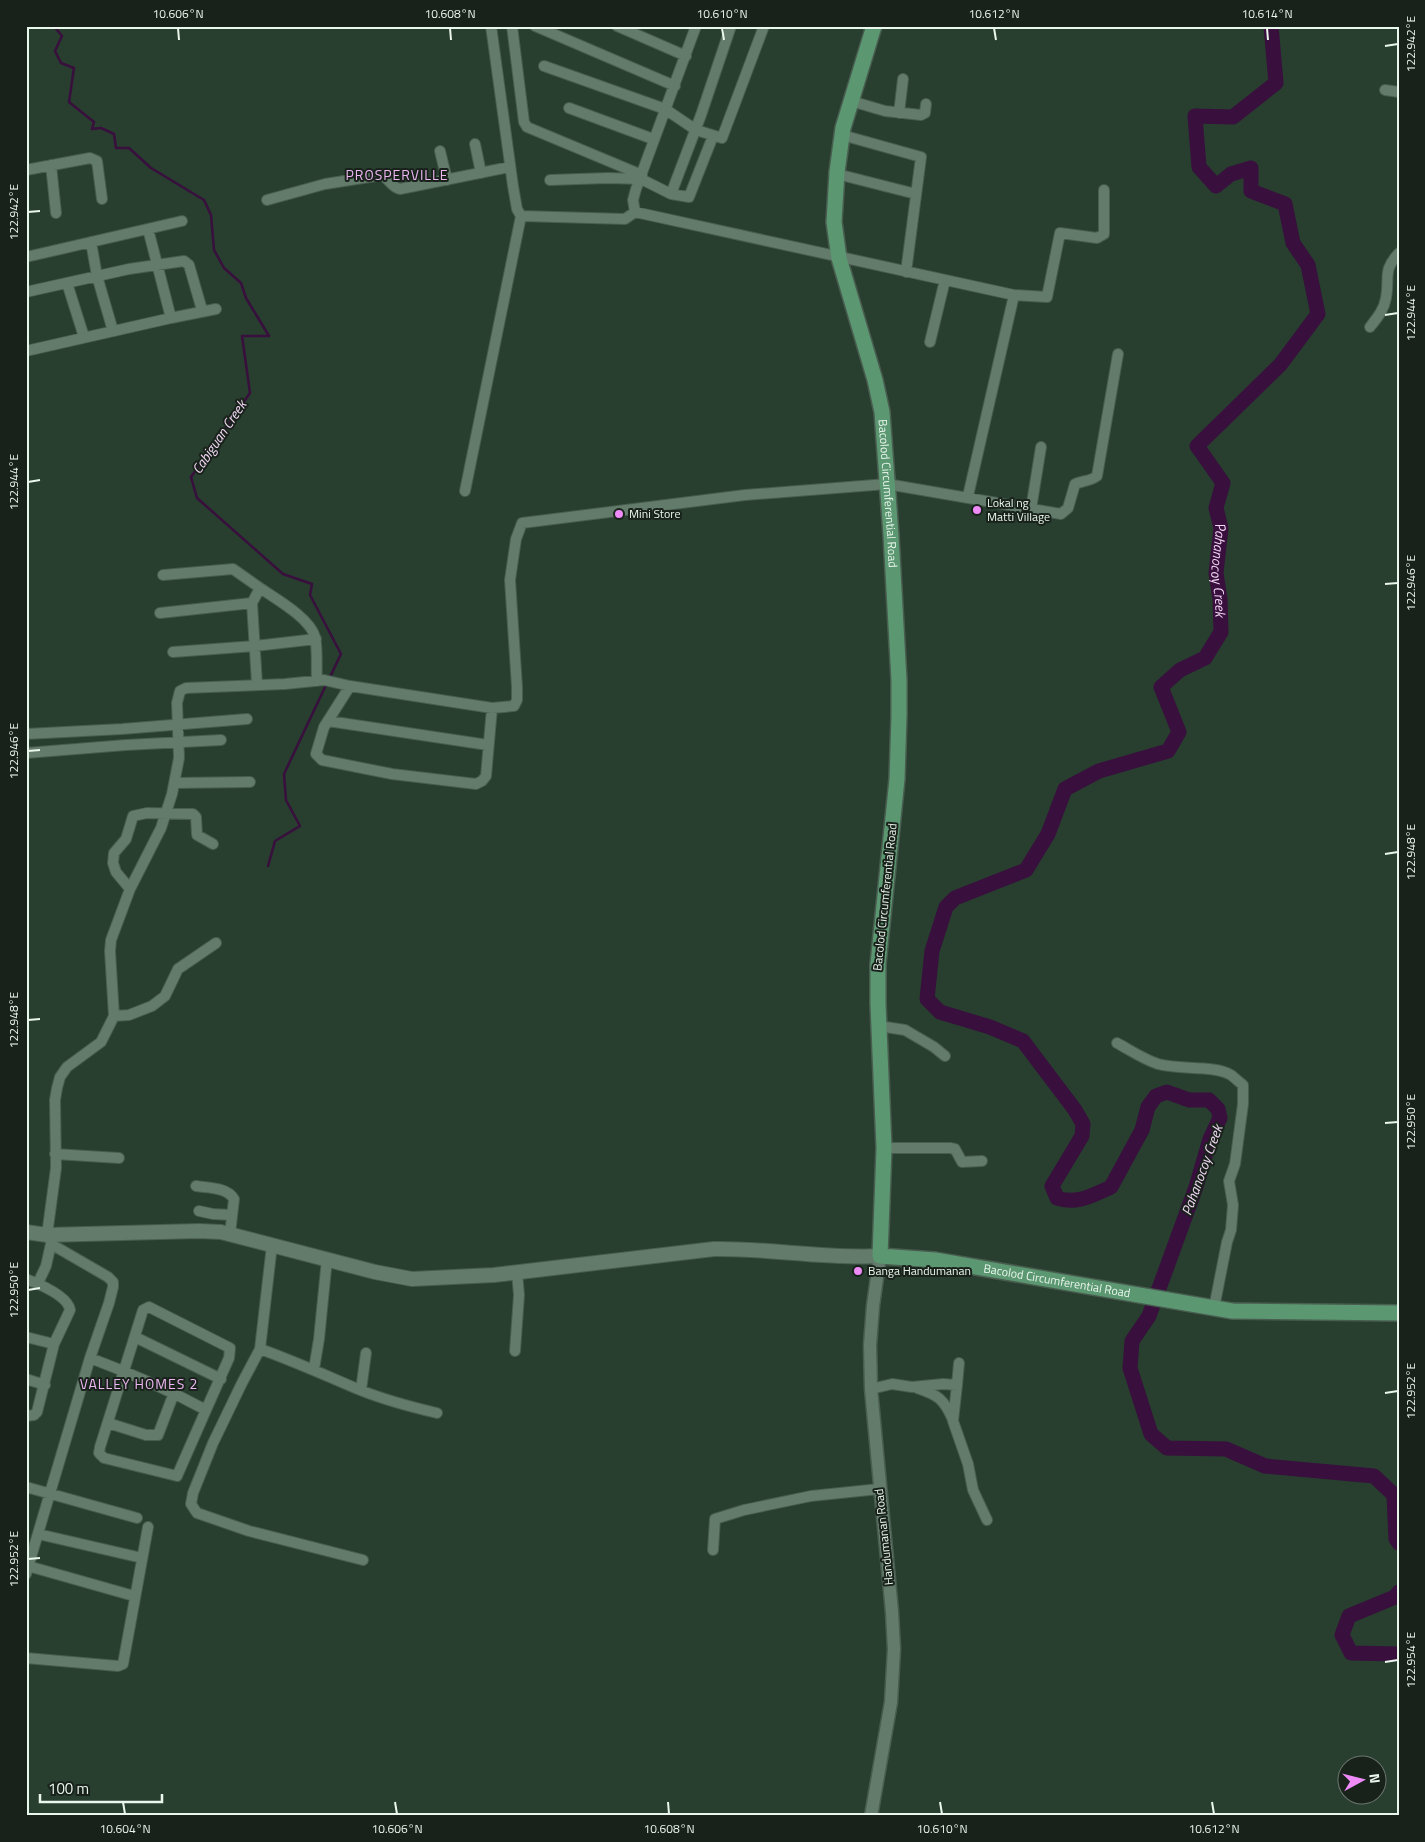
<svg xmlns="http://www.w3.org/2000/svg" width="1425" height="1842" font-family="'Titillium Web',sans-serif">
<rect width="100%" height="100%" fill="#283e2f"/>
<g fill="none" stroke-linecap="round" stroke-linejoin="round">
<!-- stream -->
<path stroke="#380f3d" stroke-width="2.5" d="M54 26 62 36 55 51 61 63 74 68 69 102 94 122 92 129 101 128 114 134 116 148H129L151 168 204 200 211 215 214 250 224 268 241 283 246 298 269 336H242L250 393 191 477 197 498 283 574 312 584 310 595 341 654 330 677
M268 866 275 841 300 826 286 800 284 774 326 685"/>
<!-- river -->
<g stroke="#380f3d" stroke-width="15">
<path id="s1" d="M1271 26 1276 83 1233 117 1195 116 1199 167 1216 186 1231 174 1251 168V191L1285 204 1293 243 1308 265 1318 314 1280 365 1197 446 1223 483 1216 508 1221 528 1216 573 1220 599 1221 632 1205 658 1180 670 1161 687 1179 732 1168 751 1099 771 1065 789 1048 834 1026 870 955 898 946 907 932 951 927 999 940 1012 990 1027 1023 1041 1075 1110 1083 1124 1082 1136 1052 1186 1057 1198C1076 1205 1093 1195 1111 1187L1142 1130 1148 1107 1156 1096 1167 1092 1189 1100H1209L1218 1109 1220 1118 1210 1139 1196 1187 1149 1316 1132 1341 1130 1368 1151 1434 1167 1448 1226 1449 1265 1466 1374 1476 1394 1495 1396 1539 1399 1543"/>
<path d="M1399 1592 1395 1597 1349 1616 1342 1635 1351 1653 1399 1654"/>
</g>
<defs>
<path id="minor" d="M512 26 524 122 527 127 642 175
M535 26 675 86
M617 26 686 56
M696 26 636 189 633 200 635 212 1014 295 1047 297 1060 233 1097 238 1104 234V190
M544 66 665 109 696 130 722 138 764 26
M1385 90 1399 92
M851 101 885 111 921 115 925 113 926 104
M569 108 653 139
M899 113 903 79
M842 135 921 157 906 272
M475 144 481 173
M440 151 447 180
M51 165 56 213
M26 170 90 158 97 161 102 199
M837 174 916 194
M550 180 608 178 641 179 671 194 689 197 713 136
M671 194 701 115 731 26
M267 200 325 184 382 175C389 179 392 188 400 189L510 167
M521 216 625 219 635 212
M91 242 97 276 113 331
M26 257 182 221
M67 283 84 337
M26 292 129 269 184 261 189 265 202 310
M171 318 216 309
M1370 327C1377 318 1384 310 1386 298 1390 277 1382 271 1399 253
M930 342 945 280
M26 351 171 318 148 229
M465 491 521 216 517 209 513 186 491 26
M968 496 1014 295
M1031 509 1041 447
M163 575 233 569 260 588
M160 613 252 603
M173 652 255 646 316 639
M257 684 252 603 260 588C276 599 310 618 315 637 318 650 316 667 317 681
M350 686 324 727 316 754 322 760 392 774 476 784 482 781 486 776 492 708
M328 721 488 745
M26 734 122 729 247 719
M26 753 126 745 221 740
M175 783 250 782
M130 889 116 872 113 863 114 853 126 839 133 816 147 813 193 814 196 817 197 835 213 844
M114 1016 129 1015 152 1006 165 996 178 969 216 943
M879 1026 905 1030 934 1047 945 1056
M1117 1043C1130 1050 1143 1059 1158 1064 1178 1070 1215 1065 1231 1075 1235 1078 1239 1082 1243 1085V1104L1235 1164 1229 1181 1233 1205 1231 1230 1227 1242 1214 1308
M884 1148H950L955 1149 962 1162 982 1161
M55 1154 119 1158
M196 1186C208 1188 227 1187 234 1199L230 1234
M199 1211 213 1214 232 1215
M47 1235 56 1168 55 1100 57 1088 60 1077 67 1067 101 1042 114 1016 110 951 111 940 130 889 161 828 172 794 179 758 177 703 180 691 186 688 285 684 324 680 350 686 492 708 514 706 517 700V687L510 580 516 539 522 523 745 495 887 484 1061 514 1068 508 1075 484C1082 481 1091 481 1097 476L1118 354
M272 1245 260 1349 242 1383 213 1443 193 1493 191 1504 197 1513 249 1531 363 1560
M26 1279C39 1284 68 1296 70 1310L54 1344 26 1337
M38 1283 46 1266 52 1239
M135 1337 221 1379
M260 1349C294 1361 327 1376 360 1390 385 1400 411 1407 437 1413
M515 1351 519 1295 517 1273
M90 1358C130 1373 169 1390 206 1410L177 1476 104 1458 99 1453 100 1447 143 1310 149 1307 230 1348 229 1358 206 1410
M314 1369 319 1339 327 1259
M26 1379 45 1385
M957 1385 959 1363
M917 1388C938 1395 944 1399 953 1420
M871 1389 892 1384 912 1387 943 1384 957 1385 953 1421 968 1464 973 1490 987 1520
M361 1390 366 1353
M26 1416 34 1415 37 1412 54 1344
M108 1423 146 1435H158L174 1393
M26 1487 137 1518
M38 1534 142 1558
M713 1550 715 1519 744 1510 811 1496 879 1489
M28 1566 134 1596
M26 1574 90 1358 109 1303 113 1287V1282L108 1277 51 1244
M26 1658 118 1666 123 1664 148 1527"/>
<path id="tertiary" d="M871 1816 891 1702 894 1649 892 1612 871 1389 870 1345 873 1306 880 1256"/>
<path id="secondary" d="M26 1232 47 1235 199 1231 221 1232 375 1272 412 1279 494 1275 714 1249C769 1248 824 1259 880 1256"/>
<g id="primary">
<path id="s2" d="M874 26 843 128 837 172 834 222 839 258 875 380 882 412 891 535 899 680V716L897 779 878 964V1004L884 1148 880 1256 935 1260 1232 1311 1399 1313"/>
</g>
</defs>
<!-- minor casing -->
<use href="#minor" stroke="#485c4f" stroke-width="12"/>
<!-- tertiary casing -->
<use href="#tertiary" stroke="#485c4f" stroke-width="15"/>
<!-- secondary casing -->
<use href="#secondary" stroke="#485c4f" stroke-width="16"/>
<!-- primary casing -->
<use href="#primary" stroke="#485c4f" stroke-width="18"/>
<!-- minor -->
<use href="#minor" stroke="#637b6a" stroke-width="10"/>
<!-- tertiary -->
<use href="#tertiary" stroke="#637b6a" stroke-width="12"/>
<!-- secondary -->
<use href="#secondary" stroke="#637b6a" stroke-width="14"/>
<!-- primary -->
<use href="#primary" stroke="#5b9771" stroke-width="15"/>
</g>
<!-- ticks -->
<path fill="none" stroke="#eaf7ed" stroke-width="2" d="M178 28 179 40M450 28 451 40M722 28 724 40M994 28 996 40M1267 28 1268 40M1385 46 1398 44M28 212 40 211M1385 315 1398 313M28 482 40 480M1385 584 1398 583M28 751 40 750M1385 854 1398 852M28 1020 40 1019M1385 1123 1398 1122M28 1290 40 1288M1385 1393 1398 1391M28 1559 40 1558M1385 1662 1398 1660M123 1802 125 1814M395 1802 397 1814M668 1802 669 1814M940 1802 942 1814M1212 1802 1214 1814"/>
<!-- markers -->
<g fill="#ee8bf8" stroke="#18221b" stroke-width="2">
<circle cx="977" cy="510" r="5"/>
<circle cx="619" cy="514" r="5"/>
<circle cx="858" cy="1271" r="5"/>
</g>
<g text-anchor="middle" stroke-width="4" stroke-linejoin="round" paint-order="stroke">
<!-- street labels -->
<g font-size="12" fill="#eaf7ed" stroke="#18221b">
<text dy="4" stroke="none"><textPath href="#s2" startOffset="479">Bacolod Circumferential Road</textPath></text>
<text transform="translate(885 897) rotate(-84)" y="4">Bacolod Circumferential Road</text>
<text dy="4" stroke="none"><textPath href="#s2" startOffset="1422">Bacolod Circumferential Road</textPath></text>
<text transform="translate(884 1537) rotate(-96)" y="4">Handumanan Road</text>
</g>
<!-- poi labels -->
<g font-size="12" fill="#eaf7ed" stroke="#18221b" text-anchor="start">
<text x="987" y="507">Lokal ng<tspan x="987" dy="14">Matti Village</tspan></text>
<text x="629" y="518">Mini Store</text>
<text x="868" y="1275">Banga Handumanan</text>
</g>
<!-- neighbourhood labels -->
<g font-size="14" letter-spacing="1" fill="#edb7f2" stroke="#18221b">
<text x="397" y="180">PROSPERVILLE</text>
<text x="139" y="1389">VALLEY HOMES 2</text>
</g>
<!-- water labels -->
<g font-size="14" font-style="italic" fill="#f4d9f6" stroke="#18221b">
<text transform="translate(219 437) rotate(-56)" y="5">Cabiguan Creek</text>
<text dy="5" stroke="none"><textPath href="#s1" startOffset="756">Pahanocoy Creek</textPath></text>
<text transform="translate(1202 1170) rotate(-70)" y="5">Pahanocoy Creek</text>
</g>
</g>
<!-- border -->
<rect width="1425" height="1842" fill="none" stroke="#18221b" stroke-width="55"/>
<!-- north arrow -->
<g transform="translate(1362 1780) rotate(83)"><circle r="24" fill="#18221b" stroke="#6c776f"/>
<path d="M0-4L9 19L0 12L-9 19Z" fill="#ee8bf8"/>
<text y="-8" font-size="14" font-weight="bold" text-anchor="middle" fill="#eaf7ed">N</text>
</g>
<!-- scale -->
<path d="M40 1794v8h122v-8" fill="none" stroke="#eaf7ed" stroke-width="2.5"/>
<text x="48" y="1794" font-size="15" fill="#eaf7ed" stroke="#18221b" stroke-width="4" paint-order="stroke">100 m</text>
<rect x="28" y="28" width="1370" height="1786" fill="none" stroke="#eaf7ed" stroke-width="2"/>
<g font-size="12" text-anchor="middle" fill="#eaf7ed">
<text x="178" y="18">10.606°N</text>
<text x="450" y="18">10.608°N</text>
<text x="722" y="18">10.610°N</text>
<text x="994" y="18">10.612°N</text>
<text x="1267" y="18">10.614°N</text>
<text transform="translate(1411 44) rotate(-90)" y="4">122.942°E</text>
<text transform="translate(14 212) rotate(-90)" y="4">122.942°E</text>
<text transform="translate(1411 313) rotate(-90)" y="4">122.944°E</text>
<text transform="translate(14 482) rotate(-90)" y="4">122.944°E</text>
<text transform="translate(1411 583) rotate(-90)" y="4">122.946°E</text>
<text transform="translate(14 751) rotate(-90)" y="4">122.946°E</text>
<text transform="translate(1411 852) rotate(-90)" y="4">122.948°E</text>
<text transform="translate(14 1020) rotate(-90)" y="4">122.948°E</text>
<text transform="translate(1411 1122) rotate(-90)" y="4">122.950°E</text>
<text transform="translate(14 1290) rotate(-90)" y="4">122.950°E</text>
<text transform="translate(1411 1391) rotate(-90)" y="4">122.952°E</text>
<text transform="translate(14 1559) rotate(-90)" y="4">122.952°E</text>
<text transform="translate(1411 1660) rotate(-90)" y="4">122.954°E</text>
<text x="125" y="1833">10.604°N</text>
<text x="397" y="1833">10.606°N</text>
<text x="669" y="1833">10.608°N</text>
<text x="942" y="1833">10.610°N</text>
<text x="1214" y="1833">10.612°N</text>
</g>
</svg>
